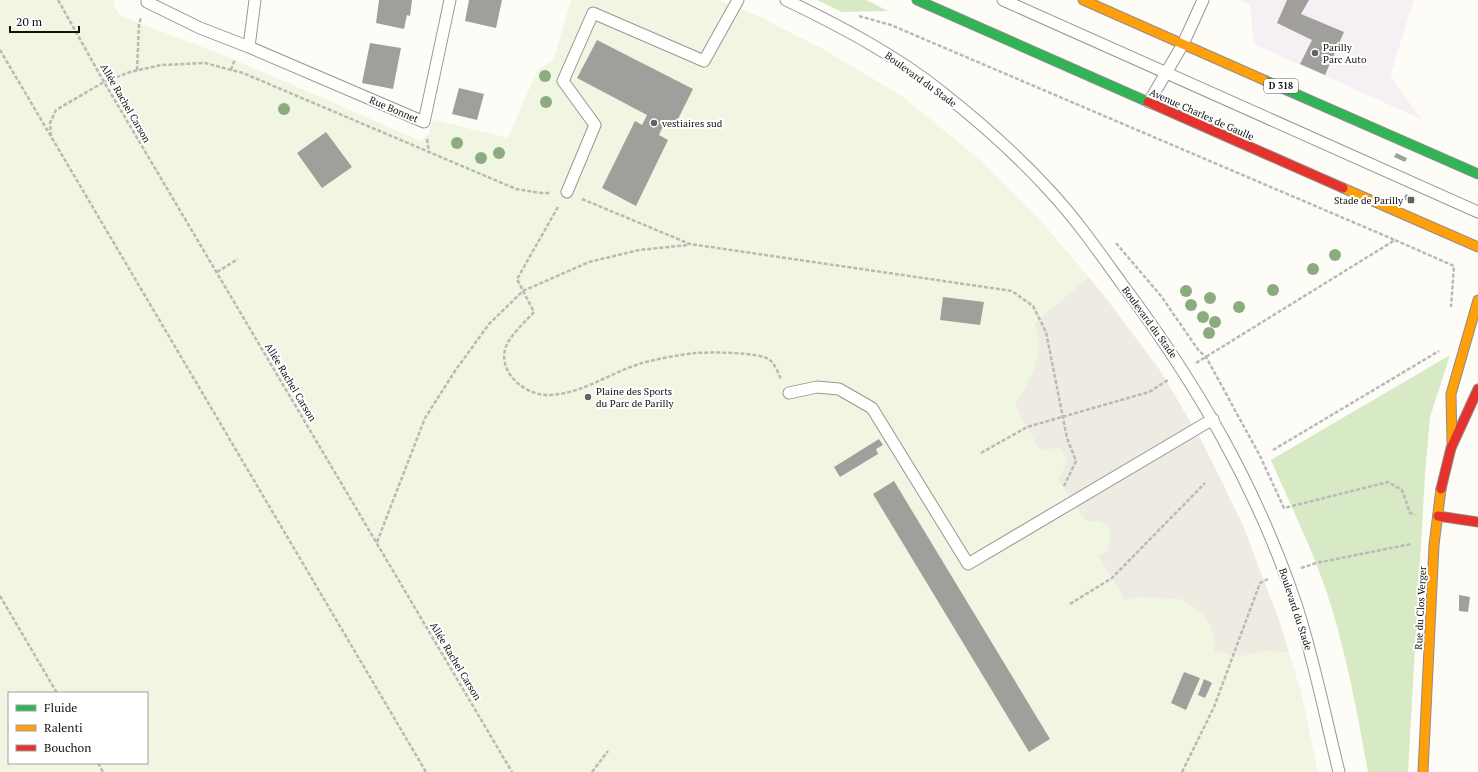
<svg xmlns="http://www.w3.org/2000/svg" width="1478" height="772" font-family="'PT Serif',serif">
<rect width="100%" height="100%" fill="#fdfcf7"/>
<!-- industrial -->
<path fill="#f5f0f3" d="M1240 0H1414L1390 76 1421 119 1254 44 1250 5Z"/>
<!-- forest -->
<path fill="#d8eac5" d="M817 0H866L888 11 842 12Z
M1450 355 1430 417 1425 475 1408 772H1368C1358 717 1348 662 1332 609 1317 558 1292 509 1271 460Z"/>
<!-- pitch -->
<path fill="#f0f6e1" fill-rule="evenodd" d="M0 0H115L113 6 121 16 228 57 421 141 429 133 433 120 508 138 537 71 554 59 571 0H718L760 17 823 49 902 96 980 160 1041 221 1108 300 1159 369 1200 438 1224 485 1280 623 1301 692 1318 772H0ZM9 693H147V763H9Z"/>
<!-- plaza -->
<path fill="#edebe2" d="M1089 277 1159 369 1200 438 1243 525 1280 623 1289 652 1265 651 1240 656 1214 651 1215 642 1210 625 1202 612 1181 599 1138 597 1125 600 1099 556 1107 551 1111 532 1101 521H1086L1058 479 1068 461 1060 448 1040 450 1015 405 1033 373 1040 346 1035 323Z"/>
<!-- building -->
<path fill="#a19f9c" d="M379 0H412L410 16 407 15 404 29 376 23Z
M469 0H502L496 28 465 21Z
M1287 0H1309L1301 14 1344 32 1325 75 1300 64 1312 40 1277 23Z
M597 40 693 89 673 129 664 124 659 135 668 140 636 206 602 188 635 121 642 125 647 115 577 78Z
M370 43 401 48 393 89 362 83Z
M459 88 484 94 477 120 452 114Z
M326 132 352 167 322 188 297 153Z
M1396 153 1407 158 1405 162 1394 157Z
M1406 194 1416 199 1414 204 1403 199Z
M943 297 984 302 980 325 940 320Z
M879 439 883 445 876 449 878 454 840 477 834 467Z
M894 481 1050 739 1029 752 873 494Z
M1459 595 1470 597 1468 612 1459 611Z
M1184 672 1200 678 1186 710 1171 703Z
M1204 679 1212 683 1205 698 1198 695Z"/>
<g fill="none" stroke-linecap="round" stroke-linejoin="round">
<defs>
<path id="lane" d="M147 0V2L200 28 249 47 424 122 450 0
M786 0C840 26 897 56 943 93 981 123 1017 155 1049 190 1076 219 1099 252 1122 284 1197 384 1256 486 1296 604 1314 659 1325 716 1339 772
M1003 0 1478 212
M249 47 255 0
M1149 102 1183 44 1203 0
M567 192 595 125 563 81 593 13 704 61 738 0
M789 393 817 387 839 389 872 408 968 564 1213 419"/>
<path id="fast" d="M917 0 1148 102
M1264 80 1478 174"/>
<path id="slow" d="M1083 0 1264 80
M1343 188 1478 247
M1452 443 1451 394 1478 300
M1423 772 1434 545 1441 489"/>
<path id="jam" d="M1148 102 1343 188
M1441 489 1451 448 1478 389
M1438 516 1478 522"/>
</defs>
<!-- lane casing -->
<use href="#lane" stroke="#979795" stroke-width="13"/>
<!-- fast casing -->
<use href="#fast" stroke="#8e8d8b" stroke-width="11"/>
<!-- slow casing -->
<use href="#slow" stroke="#8e8d8b" stroke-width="11"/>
<!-- jam casing -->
<use href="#jam" stroke="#8e8d8b" stroke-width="11"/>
<!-- path -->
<path stroke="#b9b9b8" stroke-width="2.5" stroke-dasharray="4 2" stroke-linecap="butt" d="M58 0 104 82 512 772
M859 16 891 25 1395 240
M0 50 426 772
M137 70 139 24 141 18
M231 70 235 59
M51 136 50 123 56 110 104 82 130 72 161 65 205 63 243 73 516 189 541 193H551
M427 139 429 151
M582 199 690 244 1012 291 1033 306 1046 332 1067 438 1076 461 1064 486
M558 207 517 279 534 312C526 321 507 338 505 350 499 375 528 397 551 395 583 393 608 374 639 364 655 359 679 355 695 353 709 352 761 352 770 360 775 364 778 373 781 379
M1116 243 1161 296 1199 351 1206 357 1260 456 1284 508 1388 482 1402 490 1410 513 1415 515
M217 272 238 259
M1196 363 1395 240 1454 266 1451 307
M1273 450 1439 351
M981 453 1027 427 1149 392 1168 380
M377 542 425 418 455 371 489 324 523 291 589 262 639 250 688 245
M1301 568 1316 563 1411 544
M0 596 57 693
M1070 604 1112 578 1205 483
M98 763 103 772
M592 772 608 751
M1182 772 1214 707 1260 583 1268 579"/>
<!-- lane -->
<use href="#lane" stroke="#fffffe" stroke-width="11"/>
<!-- fast -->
<use href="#fast" stroke="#30b455" stroke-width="9"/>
<!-- slow -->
<use href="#slow" stroke="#ff9f0a" stroke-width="9"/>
<!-- jam -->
<use href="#jam" stroke="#e5322d" stroke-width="9"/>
</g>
<!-- trees -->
<g fill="#8cac80">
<circle cx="545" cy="76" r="6"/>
<circle cx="546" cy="102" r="6"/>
<circle cx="284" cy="109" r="6"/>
<circle cx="457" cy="143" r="6"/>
<circle cx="499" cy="153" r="6"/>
<circle cx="481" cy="158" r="6"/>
<circle cx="1335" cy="255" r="6"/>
<circle cx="1313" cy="269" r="6"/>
<circle cx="1273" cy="290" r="6"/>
<circle cx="1186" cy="291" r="6"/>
<circle cx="1210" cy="298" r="6"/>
<circle cx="1191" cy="305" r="6"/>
<circle cx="1239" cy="307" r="6"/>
<circle cx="1203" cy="317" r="6"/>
<circle cx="1215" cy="322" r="6"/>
<circle cx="1209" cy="333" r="6"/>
</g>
<!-- markers -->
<g fill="#646362" stroke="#fff" stroke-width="1.5">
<circle cx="1315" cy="53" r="4"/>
<circle cx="654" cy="123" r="4"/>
<rect x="1407" y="196" width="8" height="8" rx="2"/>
<circle cx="588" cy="397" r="4"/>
</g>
<g text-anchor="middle" stroke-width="4" stroke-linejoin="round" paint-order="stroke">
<!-- shield labels -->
<rect fill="#fff" stroke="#585858" stroke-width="1" x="1264" y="79" width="34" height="14" rx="3"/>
<g font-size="9" font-weight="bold" fill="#111">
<text x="1281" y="89">D 318</text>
</g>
<!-- poi labels -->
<g font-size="10" fill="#111" stroke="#fff" text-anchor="start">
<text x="1323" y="51">Parilly<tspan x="1323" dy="12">Parc Auto</tspan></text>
<text x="662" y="127">vestiaires sud</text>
<text x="1403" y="204" text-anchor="end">Stade de Parilly</text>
<text x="596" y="395">Plaine des Sports<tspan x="596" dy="12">du Parc de Parilly</tspan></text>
</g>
<!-- street labels -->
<g font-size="10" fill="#111" stroke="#fff">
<text transform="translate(921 79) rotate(36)" y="4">Boulevard du Stade</text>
<text transform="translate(126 103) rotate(60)" y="4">Allée Rachel Carson</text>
<text transform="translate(394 109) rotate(23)" y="4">Rue Bonnet</text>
<text transform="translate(1202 114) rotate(24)" y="4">Avenue Charles de Gaulle</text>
<text transform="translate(1150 322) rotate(54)" y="4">Boulevard du Stade</text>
<text transform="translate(291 382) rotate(59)" y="4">Allée Rachel Carson</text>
<text transform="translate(1420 608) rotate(-87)" y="4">Rue du Clos Verger</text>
<text transform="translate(1296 609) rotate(72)" y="4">Boulevard du Stade</text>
<text transform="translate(456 661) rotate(59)" y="4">Allée Rachel Carson</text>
</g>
</g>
<!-- legend -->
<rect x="8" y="692" width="140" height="72" fill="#ffffff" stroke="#a0a0a0"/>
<rect x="16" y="705" width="20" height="6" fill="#30b455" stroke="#a0a0a0"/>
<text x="44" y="712" font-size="12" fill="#111111">Fluide</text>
<rect x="16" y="725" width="20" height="6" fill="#ff9f0a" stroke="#a0a0a0"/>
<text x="44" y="732" font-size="12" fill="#111111">Ralenti</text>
<rect x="16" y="745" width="20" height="6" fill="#e5322d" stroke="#a0a0a0"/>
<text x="44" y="752" font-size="12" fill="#111111">Bouchon</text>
<!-- scale -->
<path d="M10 26v6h69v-6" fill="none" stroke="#111111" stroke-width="2"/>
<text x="16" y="26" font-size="12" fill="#111111" stroke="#ffffff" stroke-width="3" paint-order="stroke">20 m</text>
</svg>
